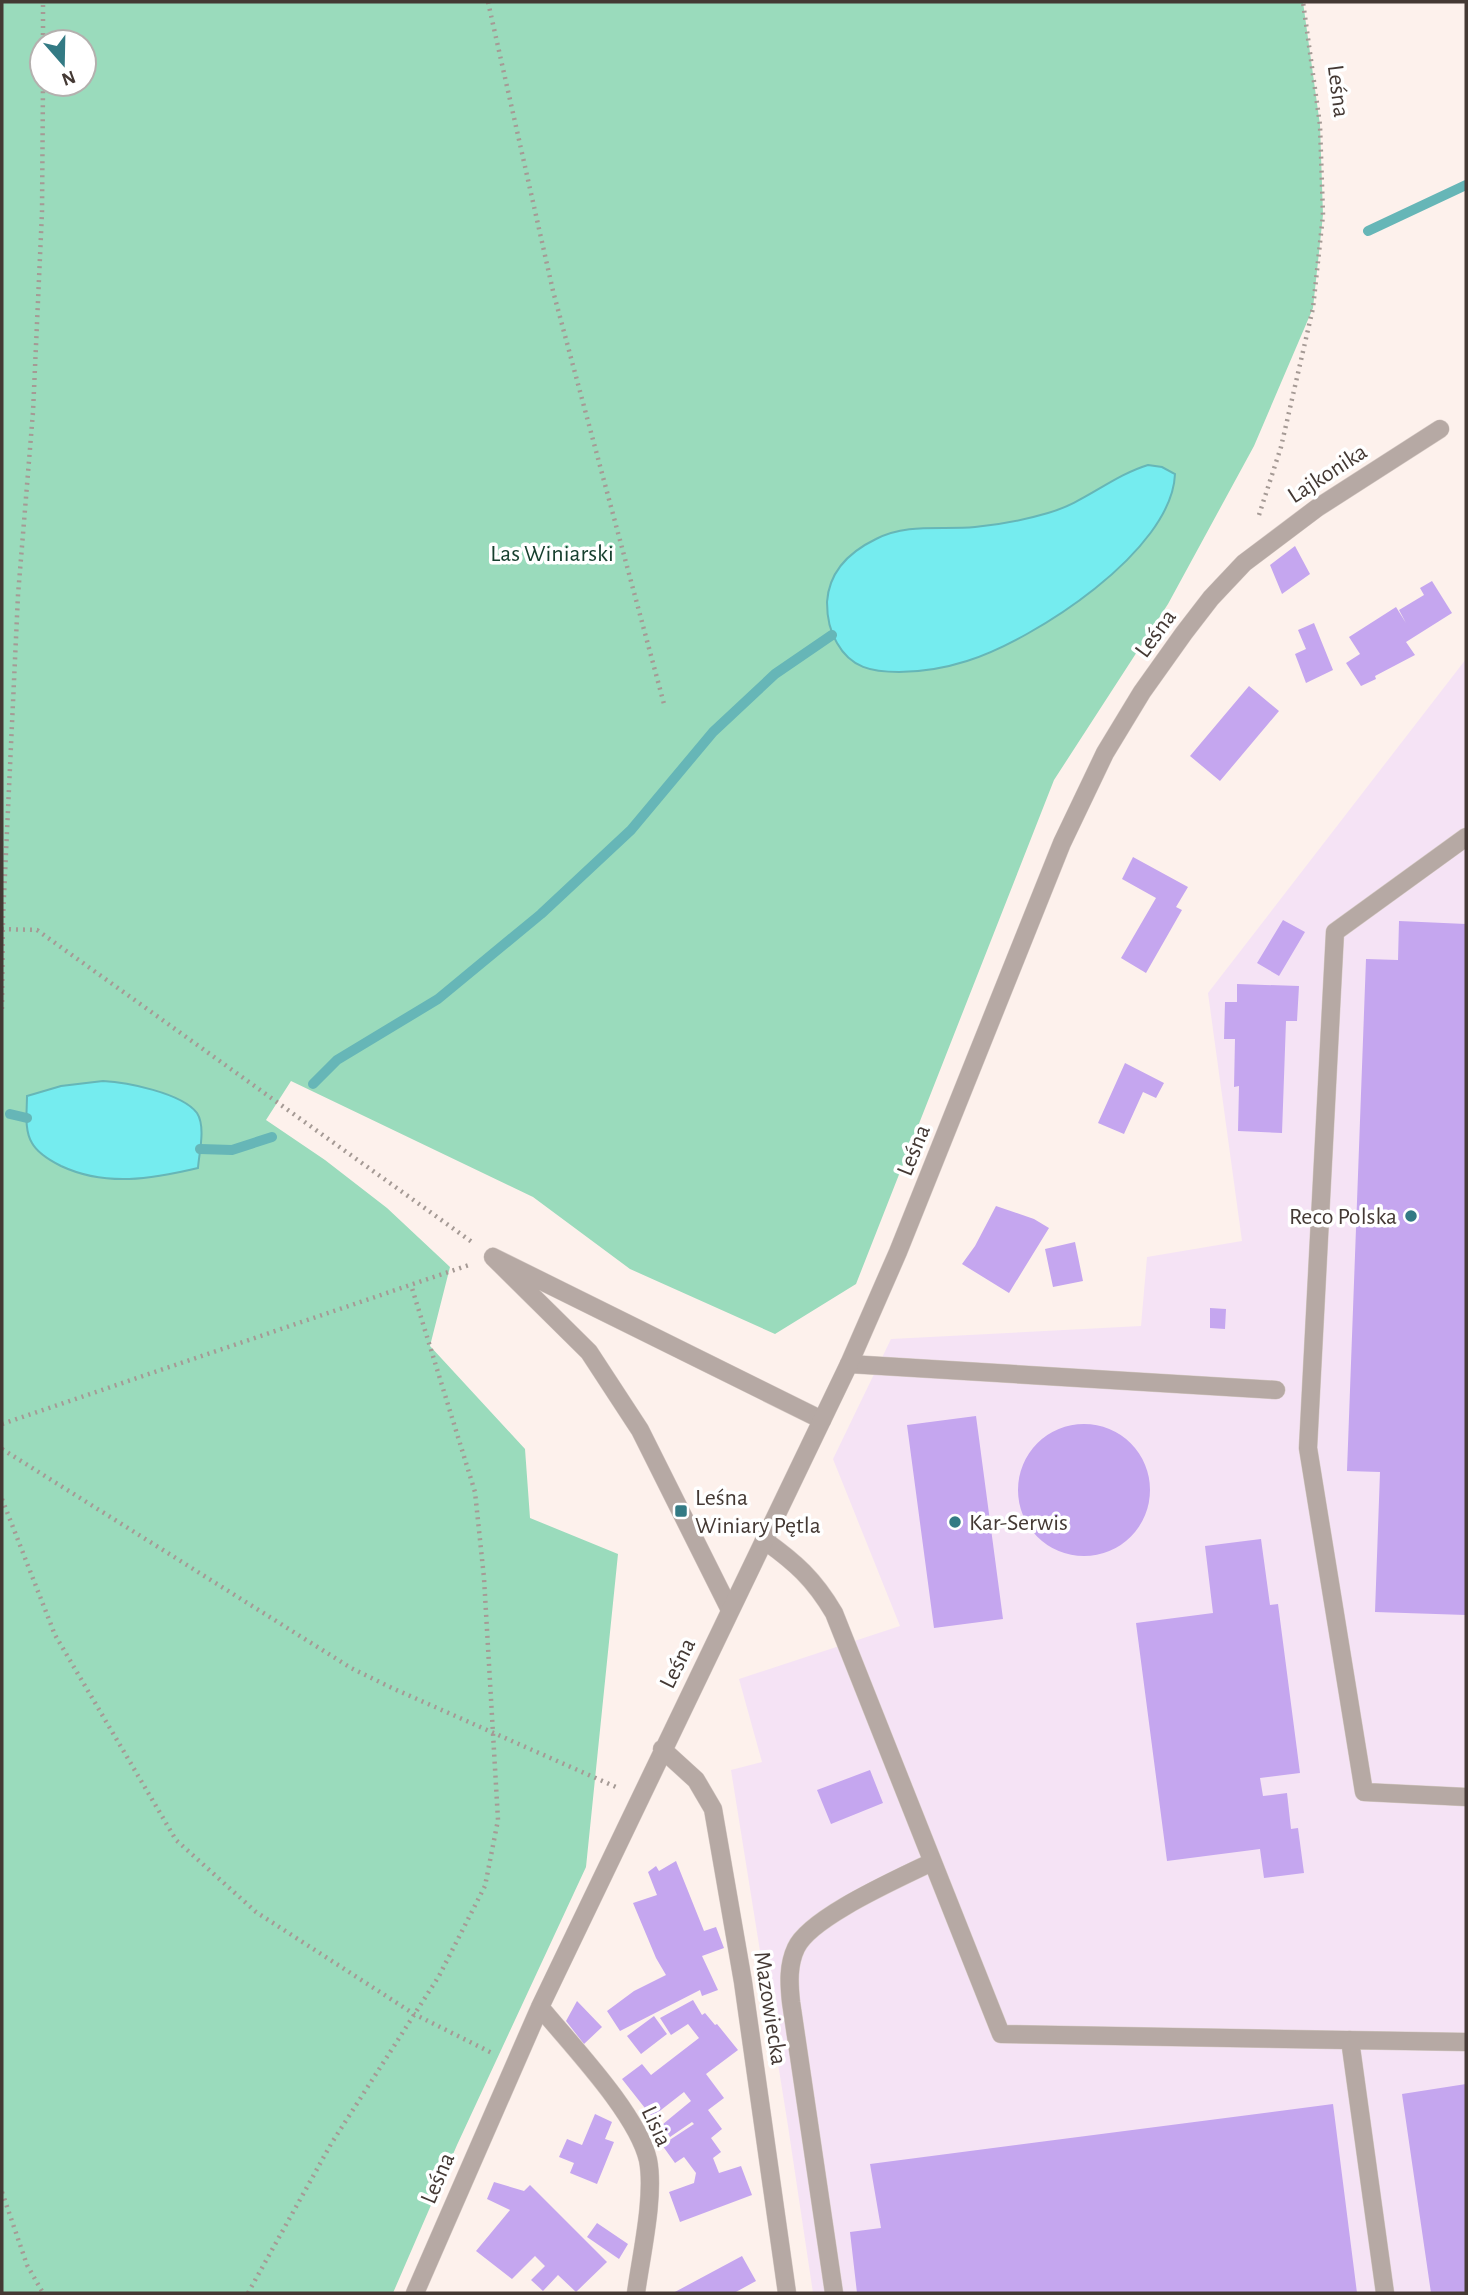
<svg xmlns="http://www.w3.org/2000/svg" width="1468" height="2295" font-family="'Alegreya Sans',sans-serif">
<rect width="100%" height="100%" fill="#fdf1ec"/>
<!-- industrial -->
<path fill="#f5e3f5" d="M1466 659V2293H813L788 2126 731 1770 762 1762 739 1679 900 1626 833 1459 891 1339 1141 1326 1147 1257 1242 1241 1208 993Z"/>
<!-- green -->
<path fill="#9adbbc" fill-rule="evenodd" d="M2 2H1303L1320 125 1323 215 1313 308 1254 446 1168 604 1054 780 856 1284 775 1334 630 1269 533 1197 291 1081 266 1120 325 1160 387 1208 450 1267 430 1346 525 1449 530 1518 618 1554 586 1867 457 2145 393 2293H2ZM42 42H84V84H42Z"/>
<!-- water -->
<path fill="#75ecef" stroke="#66b6b7" stroke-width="2" d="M1148 465 1162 467 1175 474C1172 551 1034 640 967 661 945 668 922 672 899 672 872 672 851 668 837 643 829 630 827 617 827 602 829 571 849 552 876 539 907 523 941 530 975 527 999 525 1024 520 1048 513 1084 503 1112 476 1148 465Z
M103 1081C126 1082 182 1093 197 1113 206 1127 199 1153 198 1168 152 1179 106 1187 61 1166 51 1161 38 1154 32 1143 24 1130 27 1111 27 1096L61 1086Z"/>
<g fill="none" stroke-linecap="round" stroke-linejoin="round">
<!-- stream -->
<path stroke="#66b6b7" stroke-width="10" d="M1368 231 1466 185
M313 1084 337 1060 438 999 541 914 631 830 713 732 775 674 832 635
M10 1114 27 1118
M200 1149 232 1150 272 1137"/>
</g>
<!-- building -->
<path fill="#c5a6ef" d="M1295 546 1310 574 1282 594 1270 565Z
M1432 581 1452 613 1406 642 1415 655 1375 676 1376 679 1361 686 1346 663 1360 654 1349 637 1396 607 1406 623 1399 610 1424 595 1420 588Z
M1314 623 1333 670 1306 683 1295 654 1306 649 1298 630Z
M1249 686 1279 711 1220 781 1190 756Z
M1133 857 1188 887 1176 907 1182 910 1146 973 1121 958 1156 898 1122 879Z
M1283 920 1305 932 1279 976 1257 963Z
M1399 921 1466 924V1615L1375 1612 1380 1472 1347 1471 1366 959 1398 960Z
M1237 984 1299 986 1297 1021H1286L1282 1133 1238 1131 1239 1086 1234 1087 1235 1039H1224L1225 1002H1237Z
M1125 1063 1164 1083 1156 1098 1143 1092 1124 1134 1098 1123Z
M996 1206 1034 1219 1049 1228 1009 1293 962 1264 975 1246Z
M1075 1242 1083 1281 1053 1287 1045 1249Z
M1210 1308 1226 1309 1225 1329 1210 1328Z
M976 1416 1003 1619 934 1628 907 1425Z
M1018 1490a66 66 0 1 1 132 0a66 66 0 1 1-132 0Z
M1261 1539 1270 1605 1278 1604 1300 1773 1260 1778 1263 1796 1287 1793 1291 1829 1298 1828 1304 1873 1264 1878 1260 1849 1167 1861 1136 1623 1213 1613 1205 1546Z
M870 1770 883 1803 831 1824 817 1790Z
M676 1861 704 1931 716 1927 724 1948 702 1956 718 1990 702 1996 700 1990 620 2031 607 2011 634 1991 666 1975 656 1958 633 1903 657 1895 648 1872 656 1866 659 1871Z
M693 2000 702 2015 705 2013 715 2025 717 2024 738 2050 706 2074 724 2098 708 2110 722 2129 711 2138 721 2152 713 2158 719 2173 741 2166 752 2195 680 2222 669 2192 694 2183 696 2173 684 2157 675 2163 662 2145 694 2124 692 2122 670 2137 667 2132 662 2136 657 2129 691 2101 684 2092 652 2117 622 2079 642 2064 651 2075 699 2038 688 2024 671 2035 660 2018Z
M577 2001 602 2027 584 2044 566 2021Z
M654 2016 667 2034 641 2054 627 2036Z
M1466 2084V2293H1431L1402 2094Z
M1333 2104 1357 2293H857L850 2232 881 2228 870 2164Z
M595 2114 612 2122 605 2139 614 2142 597 2184 570 2173 574 2163 559 2157 567 2139 582 2145Z
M494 2182 524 2191 530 2185 607 2262 576 2292 558 2275 543 2291 531 2280 545 2266 535 2256 512 2279 476 2251 510 2210 487 2199Z
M597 2223 628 2244 619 2259 587 2237Z
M742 2256 756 2281 734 2293H673Z"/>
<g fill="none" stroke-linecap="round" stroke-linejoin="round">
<defs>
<path id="lane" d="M1466 837 1335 932 1308 1448 1364 1792 1466 1797
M849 1364 1276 1390
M764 1540C795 1562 814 1579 834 1613L1001 2034 1466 2042
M730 1610 640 1430 589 1352 493 1257 822 1420
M1350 2040 1385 2293
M834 2293 791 2002C789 1983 788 1965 796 1948 810 1917 900 1878 932 1862"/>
<path id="street" d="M662 1749 696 1780 713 1809 743 1982 787 2293
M540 2007C571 2045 637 2113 648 2160 655 2196 641 2256 636 2293
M415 2293 540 2007 849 1364 898 1252 1062 843 1105 753 1142 692 1184 633 1211 598 1244 563 1317 508 1440 429"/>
</defs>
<!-- lane casing -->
<use href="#lane" stroke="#d8ccc7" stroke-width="19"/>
<!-- street casing -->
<use href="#street" stroke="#d8ccc7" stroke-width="19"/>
<!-- path -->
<path stroke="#a59a95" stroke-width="4.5" stroke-dasharray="2 5" stroke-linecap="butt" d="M488 2 553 291 664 704
M43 42V2
M1259 515 1281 447 1313 308 1323 215 1320 125 1303 2
M2 929 37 930 472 1242
M2 1009 3 917 18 595 33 412 42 212 43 84
M2 1424 469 1265
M2 1449 351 1668 392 1688 616 1787
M2 1499 55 1635 176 1840 256 1912 414 2014 492 2053
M2 2192 27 2265 43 2293
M248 2293 331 2144 439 1976 485 1886 498 1820 484 1578 475 1492 411 1285"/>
<!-- lane -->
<use href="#lane" stroke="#b6a9a4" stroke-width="18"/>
<!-- street -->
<use href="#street" stroke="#b6a9a4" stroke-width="18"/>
</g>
<!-- markers -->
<g fill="#337a84" stroke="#fff" stroke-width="2.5">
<circle cx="1411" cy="1216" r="7"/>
<rect x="674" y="1504" width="14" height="14" rx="3.5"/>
<circle cx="955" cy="1522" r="7"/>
</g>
<g text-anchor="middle" stroke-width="7" stroke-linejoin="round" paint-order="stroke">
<!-- street labels -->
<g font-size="24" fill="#443934" stroke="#fff">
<text transform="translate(1339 91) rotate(83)" y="8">Leśna</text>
<text transform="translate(1327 473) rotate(-33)" y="8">Lajkonika</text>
<text transform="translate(1155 633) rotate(-54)" y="8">Leśna</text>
<text transform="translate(913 1150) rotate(-68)" y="8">Leśna</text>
<text transform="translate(677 1663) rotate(-64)" y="8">Leśna</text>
<text transform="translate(771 2008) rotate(81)" y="8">Mazowiecka</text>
<text transform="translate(657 2126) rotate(65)" y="8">Lisia</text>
<text transform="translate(437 2178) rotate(-67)" y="8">Leśna</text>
</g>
<!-- park labels -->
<g font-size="24" fill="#17402f" stroke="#fff">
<text x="552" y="561">Las Winiarski</text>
</g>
<!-- poi labels -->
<g font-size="24" fill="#443934" stroke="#fff" text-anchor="start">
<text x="1397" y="1224" text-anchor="end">Reco Polska</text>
<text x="695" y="1505">Leśna<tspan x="695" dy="28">Winiary Pętla</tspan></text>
<text x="969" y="1530">Kar-Serwis</text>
</g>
</g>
<!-- border -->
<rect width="1468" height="2295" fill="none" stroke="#443934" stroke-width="7"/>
<!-- north arrow -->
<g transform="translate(63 63) rotate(160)"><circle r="33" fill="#ffffff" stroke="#b4b0ae" stroke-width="2"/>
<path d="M0-5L12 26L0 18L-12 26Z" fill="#337a84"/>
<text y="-10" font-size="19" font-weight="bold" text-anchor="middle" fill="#443934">N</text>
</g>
</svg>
